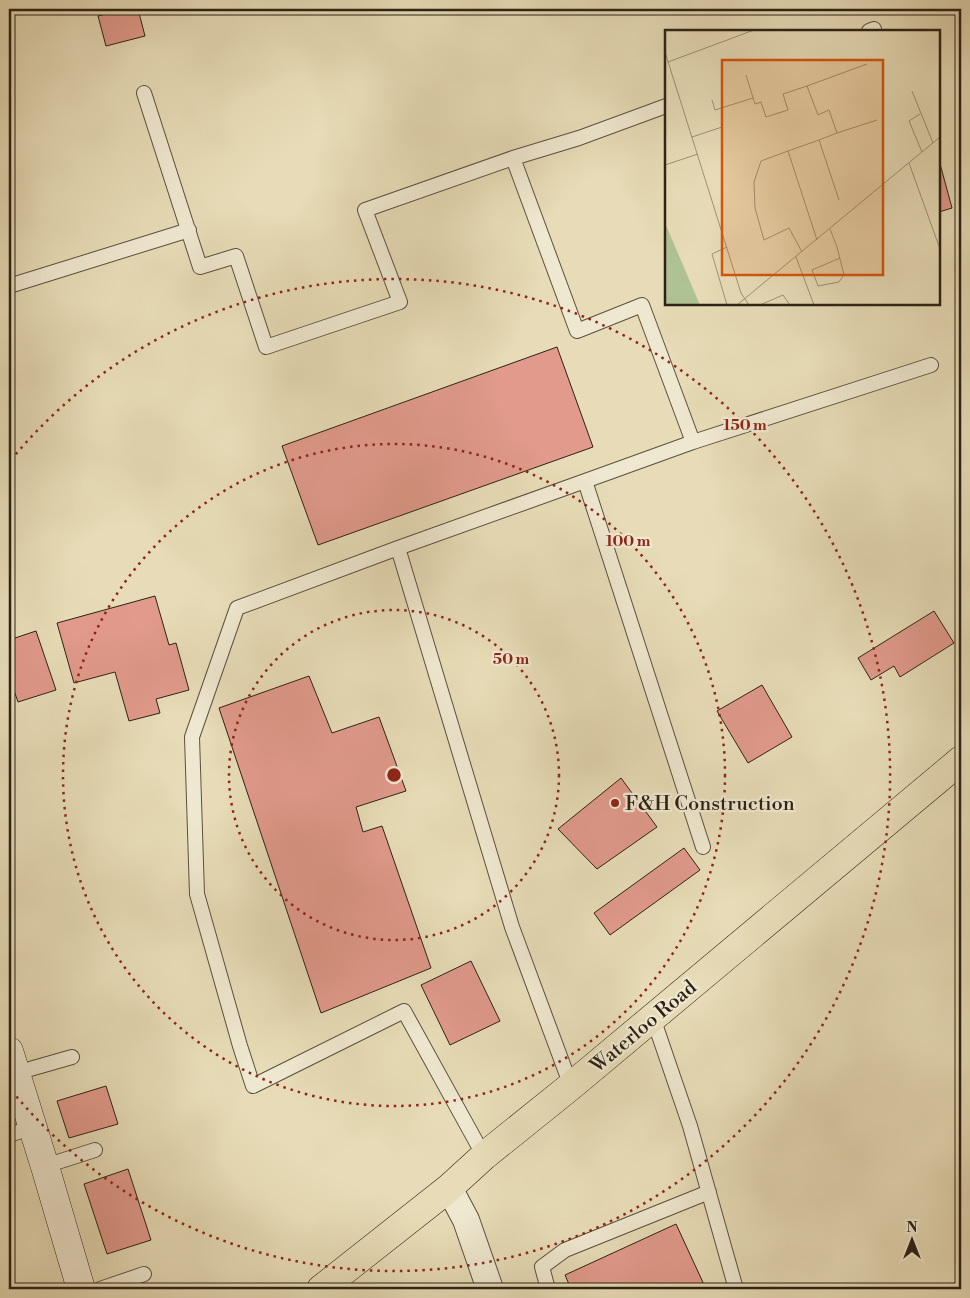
<svg xmlns="http://www.w3.org/2000/svg" width="970" height="1298" font-family="'Libre Bodoni',serif">
<rect width="100%" height="100%" fill="#e7dcb7"/>
<filter id="stains"><feTurbulence type="fractalNoise" baseFrequency=".004" numOctaves="4"/><feColorMatrix values="0 0 0 0 .2 0 0 0 0 .09 0 0 0 0 .02 0 0 0 .5 -.17"/></filter>
<radialGradient id="worn" r=".72"><stop offset=".6" stop-color="#630" stop-opacity="0"/><stop offset="1" stop-color="#630" stop-opacity=".3"/></radialGradient>
<!-- building -->
<path fill="#e19a8b" stroke="#2c2215" d="M115 9H138L145 36 106 46 98 16 116 11Z
M939 160 952 208 939 212Z
M557 347 593 447 318 545 282 446Z
M155 596 169 645 176 643 189 690 156 699 160 713 129 721 115 672 74 683 57 623Z
M934 611 954 643 900 677 894 666 871 680 858 658Z
M36 631 56 690 18 702 9 676V640Z
M309 676 332 733 379 717 406 791 356 807 363 832 382 826 431 968 321 1013 219 708Z
M762 685 792 737 748 763 717 711Z
M621 778 657 827 597 869 558 829Z
M684 848 700 870 610 935 594 913Z
M471 961 500 1021 450 1045 421 985Z
M106 1086 118 1124 69 1138 57 1101Z
M128 1169 151 1240 107 1254 84 1184Z
M676 1224 706 1289H571L565 1275Z"/>
<g fill="none" stroke-linecap="round" stroke-linejoin="round">
<defs>
<path id="lane" d="M869 31 874 29
M144 93 200 267 236 256 266 347 400 302 365 210 513 158 577 331 642 305 693 442 585 481
M513 158 579 138 666 106
M9 286 189 230
M693 442 931 365
M398 548 237 608 192 737 197 894 240 1046 253 1086 404 1011 484 1156
M653 1018 690 1126 736 1289
M16 1073 72 1057
M571 1086 512 927 398 548 585 481 703 847
M9 1135 33 1127
M45 1166 95 1150
M100 1289 144 1274
M548 1289 542 1267 565 1250 709 1192"/>
<path id="street" d="M449 1188 466 1220 490 1289"/>
<path id="secondary" d="M9 1051 46 1170 81 1289"/>
<path id="primary" d="M321 1289 449 1188 484 1156 571 1086 961 760"/>
</defs>
<!-- lane casing -->
<use href="#lane" stroke="#5b503e" stroke-width="16"/>
<!-- street casing -->
<use href="#street" stroke="#5b503e" stroke-width="28"/>
<!-- secondary casing -->
<use href="#secondary" stroke="#2c2215" stroke-width="29"/>
<!-- primary casing -->
<use href="#primary" stroke="#2c2215" stroke-width="29"/>
<!-- lane -->
<use href="#lane" stroke="#efe8d0" stroke-width="14"/>
<!-- street -->
<use href="#street" stroke="#efe8d0" stroke-width="26"/>
<!-- secondary -->
<use href="#secondary" stroke="#efe8d0" stroke-width="28"/>
<!-- primary -->
<use href="#primary" stroke="#e7dcb7" stroke-width="28"/>
</g>
<!-- distance rings -->
<g fill="none" stroke="#8f2418" stroke-width="2.5" stroke-dasharray="2.5 5">
<circle cx="394" cy="775" r="165"/>
<circle cx="394" cy="775" r="331"/>
<path d="M11 460A496 496 0 1 1 11 1090"/>
</g>
<!-- markers -->
<circle fill="#8f2418" stroke="#efe8d0" stroke-width="2" cx="615" cy="803" r="5"/>
<g text-anchor="middle" stroke-width="4.5" stroke-linejoin="round" paint-order="stroke">
<!-- poi labels -->
<g font-size="20" fill="#2c2215" stroke="#efe8d0" text-anchor="start">
<text x="625" y="810">F&amp;H Construction</text>
</g>
<!-- street labels -->
<g font-size="20" fill="#2c2215" stroke="#efe8d0">
<text transform="translate(643 1026) rotate(-40)" y="7">Waterloo Road</text>
</g>
</g>
<!-- overview -->
<g transform="translate(665 30)">
<rect width="275" height="275" fill="#e7dcb7"/>
<path d="M0 193 35 275H0Z" fill="#afc293"/>
<path fill="none" stroke="#9c9276" stroke-width="1" d="M0 22 76 263 84 275M3 32 89 0M81 45 90 74 96 72 101 87 123 80 118 64 142 56 153 85 164 80 172 103 154 110M142 56 202 34M247 61 268 113M47 70 50 80 88 68M255 84 244 91 257 122M172 103 212 90M27 107 57 97M123 121 96 131 89 152 90 178 99 210 124 198 137 222M244 133 275 219M0 135 33 124M165 199 172 217 179 245 174 252 153 256 147 240 175 228M152 210 123 121 154 110 174 170M62 217 47 224 62 275M131 227 149 275M72 275 275 107M95 275 118 265 125 275"/>
<path fill="#d5540d" fill-opacity="0.15" stroke="#d5540d" stroke-width="2.5" d="M57 30H218V245H57Z"/>
<rect width="275" height="275" fill="none" stroke="#2c2215" stroke-width="2.5"/>
</g>
<circle cx="394" cy="775" r="8" fill="#8f2418" stroke="#efe8d0" stroke-width="2.5"/>
<g font-size="15" text-anchor="middle" font-weight="bold" fill="#8f2418" stroke="#efe8d0" stroke-width="4.5" stroke-linejoin="round" paint-order="stroke">
<text x="745" y="430">150 m</text>
<text x="628" y="546">100 m</text>
<text x="511" y="664">50 m</text>
</g>
<!-- margin -->
<rect width="970" height="1298" fill="none" stroke="#e7dcb7" stroke-width="30"/>
<rect x="10" y="10" width="950" height="1278" fill="none" stroke="#2c2215" stroke-width="2.5"/>
<rect x="15" y="15" width="940" height="1268" fill="none" stroke="#2c2215"/>
<!-- north arrow -->
<g transform="translate(912 1240)" stroke="#efe8d0" stroke-width="4" paint-order="stroke">
<path d="M0-4L9 19L0 12L-9 19Z" fill="#2c2215"/>
<text y="-8" font-size="14" font-weight="bold" text-anchor="middle" fill="#2c2215">N</text>
</g>
<rect width="100%" height="100%" filter="url(#stains)"/>
<rect width="100%" height="100%" fill="url(#worn)"/>
</svg>
